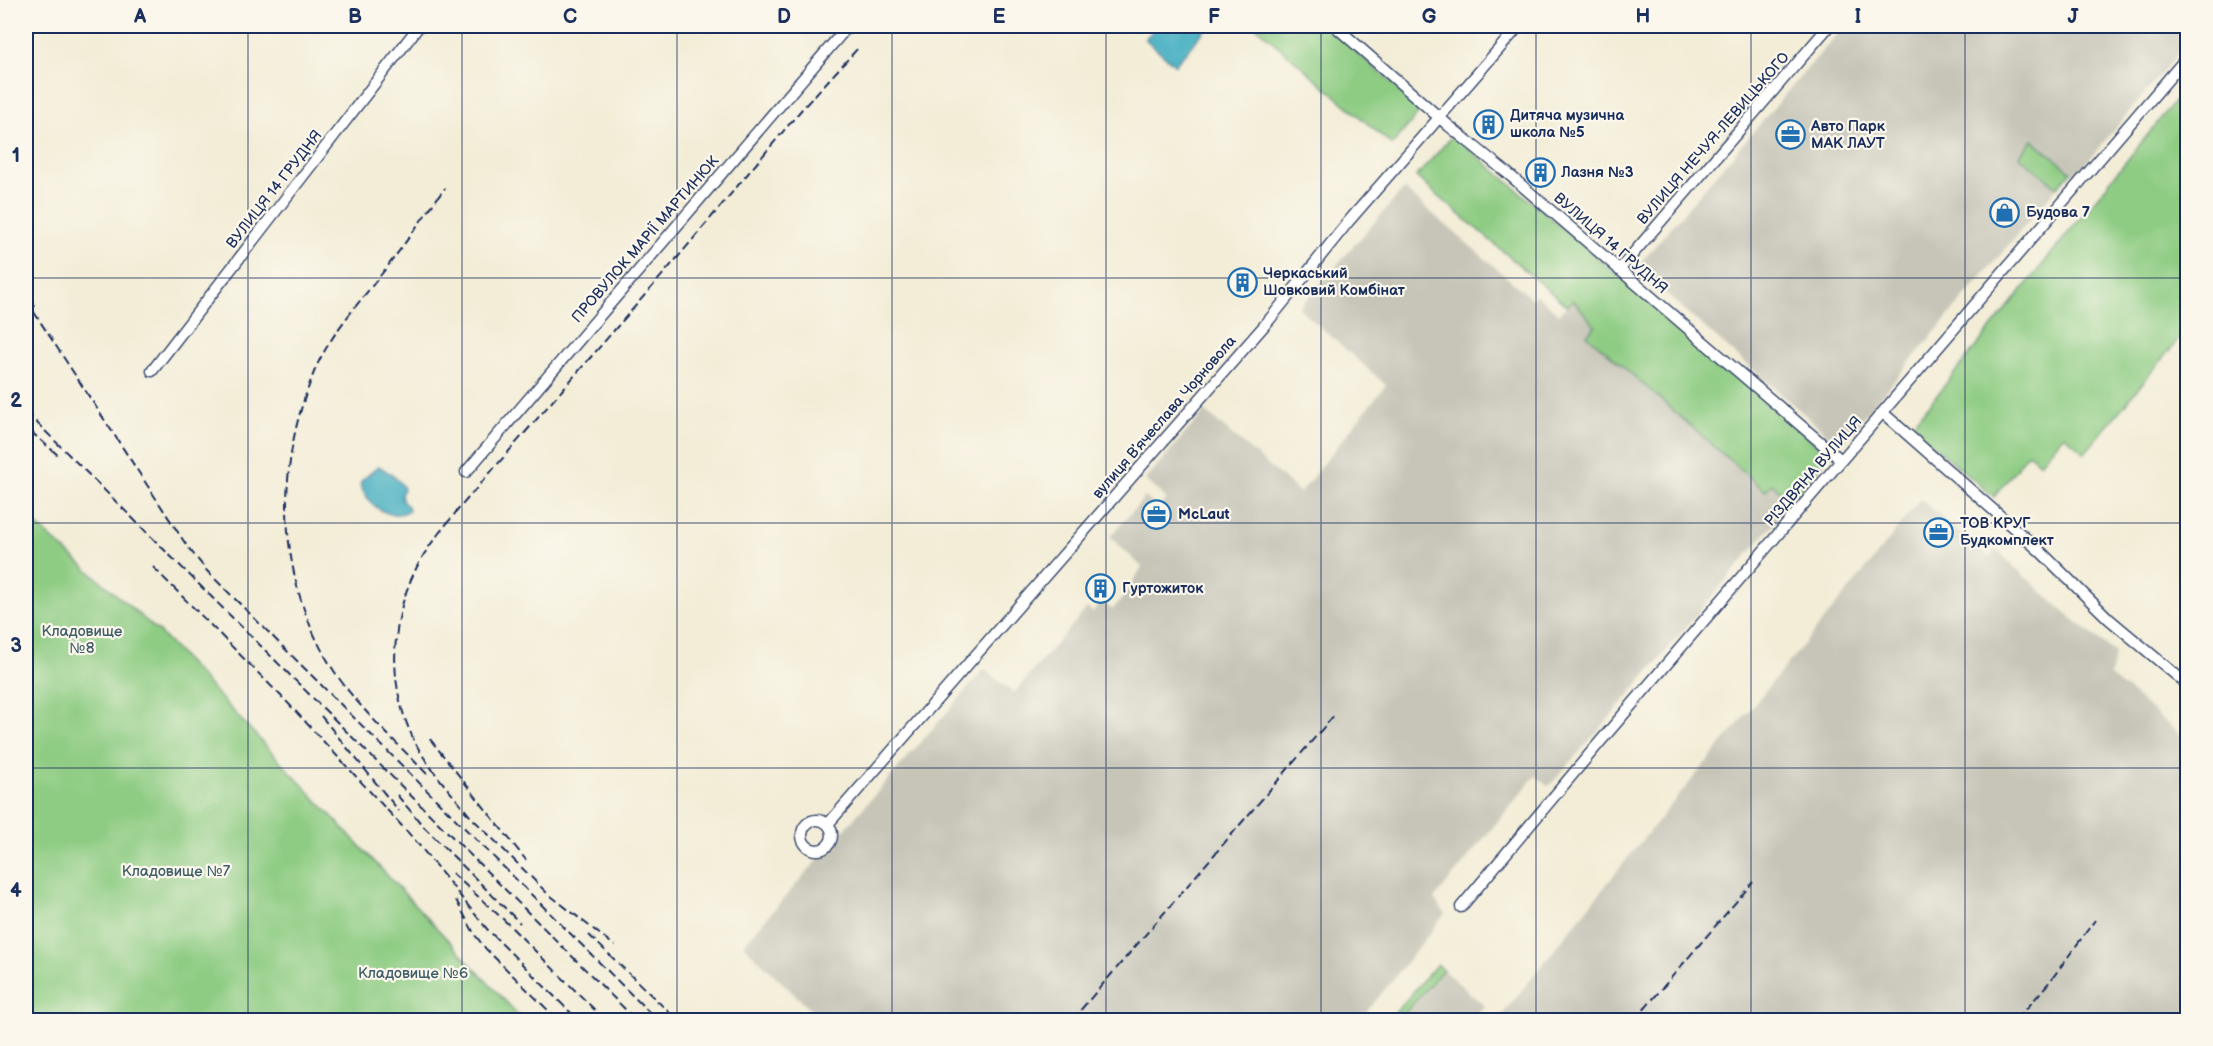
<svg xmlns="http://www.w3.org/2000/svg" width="2213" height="1046" font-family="'Balsamiq Sans',sans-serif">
<rect width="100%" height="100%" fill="#fbf7ec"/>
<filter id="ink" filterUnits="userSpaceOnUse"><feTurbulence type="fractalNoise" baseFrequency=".0167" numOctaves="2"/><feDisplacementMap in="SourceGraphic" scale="12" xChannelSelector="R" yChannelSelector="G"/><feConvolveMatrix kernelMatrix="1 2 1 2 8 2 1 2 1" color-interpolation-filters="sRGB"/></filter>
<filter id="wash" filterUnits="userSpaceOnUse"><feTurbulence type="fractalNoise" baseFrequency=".008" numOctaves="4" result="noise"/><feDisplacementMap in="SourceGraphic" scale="24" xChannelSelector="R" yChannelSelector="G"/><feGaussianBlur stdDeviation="1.35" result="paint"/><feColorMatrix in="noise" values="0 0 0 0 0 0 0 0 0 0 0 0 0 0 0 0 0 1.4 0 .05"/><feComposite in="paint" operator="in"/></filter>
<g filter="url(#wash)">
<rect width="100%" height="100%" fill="#f3edd7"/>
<!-- industrial -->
<path fill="#c6c5b8" d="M1844 26H2187V43L2076 175 2070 172 1844 440 1835 441 1636 268Z
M1404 189 1532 299 1536 295 1559 314 1572 300 1595 326 1587 335 1765 491 1772 484 1792 502 1612 715 1551 784 1548 786 1535 776 1434 899 1445 914 1360 1020H806L813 1012 743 945 984 670 1014 693 1087 608 1093 612 1102 601 1112 610 1124 596 1142 567 1110 537 1145 497 1158 508 1167 499 1145 480 1205 411 1300 493 1386 385 1299 308Z
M1920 499 1989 557 1996 550 2063 611 2115 653 2110 676 2137 697 2187 741V1020H1498L1639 844 1875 558Z
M1444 971 1485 1006 1472 1020H1401Z"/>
<!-- green -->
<path fill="#8ecc83" stroke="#547e70" stroke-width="1.5" d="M1255 26H1329L1354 47 1359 55 1423 108 1392 145Z
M2187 86V329L2085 453 2064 435 2040 463 2028 453 1994 497 1911 427Z
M1453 135 1822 449 1823 463 1792 502 1772 484 1765 491 1587 335 1595 326 1573 300 1567 306 1416 177Z
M2033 140 2071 172 2057 187 2019 156Z
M26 516 158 631 523 1020H26Z
M1437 964 1443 970 1399 1020H1389Z"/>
<!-- water -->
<path fill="#43aec1" stroke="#2f6e90" stroke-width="1.5" d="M1157 26H1200L1205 30 1175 65 1145 39Z
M379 466C388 472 400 479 404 489L401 495 403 502 408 506 409 511C387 521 369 506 360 485L362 480Z"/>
</g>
<g filter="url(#ink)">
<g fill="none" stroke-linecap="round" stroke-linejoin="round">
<defs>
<path id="minor" d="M1335 26 1449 126 1506 172 1841 460
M1619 270 1829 26
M152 371 419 26
M1883 413 2040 551 2109 619 2188 685
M466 472 848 26
M802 835a15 15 0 1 1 30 0a15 15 0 1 1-30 0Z
M828 824 1270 319 1348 222 1519 26
M1461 907 1599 743 2188 56"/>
</defs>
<!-- minor casing -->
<use href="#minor" stroke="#3b4c70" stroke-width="13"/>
<!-- minor -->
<use href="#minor" stroke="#fff" stroke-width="10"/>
<!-- rail -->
<path stroke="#1b2f5e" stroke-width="2" stroke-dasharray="9 4.5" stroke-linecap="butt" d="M26 288 35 307
M26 300 187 546 207 571 657 1020
M26 412 636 1020
M30 431 59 456
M153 567 286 701 414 839 487 929 578 1020
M321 716 399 811
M430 739 526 860
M427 774C398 744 366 715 341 681 282 599 273 488 306 394 311 380 316 365 324 352 339 325 361 300 380 276 403 247 423 217 445 188
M397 795 424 827 520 923
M464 810 547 893 615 946
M470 816C451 792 428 768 415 742 385 684 390 611 423 556 434 538 449 521 462 505L678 257 802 109 859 47
M452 873 503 919 605 1020
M456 900 475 935 486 949 558 1020
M589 935 677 1020
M1072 1020 1336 713
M1635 1020 1753 882
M2017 1020 2051 980 2095 920"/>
</g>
</g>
<!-- grid -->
<path fill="none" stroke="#1b2f5e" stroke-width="1.5" stroke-opacity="0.55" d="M248 26V1020M462 26V1020M677 26V1020M892 26V1020M1106 26V1020M1321 26V1020M1536 26V1020M1751 26V1020M1965 26V1020M26 278H2188M26 523H2188M26 768H2188"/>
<!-- icons -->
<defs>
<symbol id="building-ring" viewBox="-11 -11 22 22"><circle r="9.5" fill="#fbf7ec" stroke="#1f6fb2" stroke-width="1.5"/><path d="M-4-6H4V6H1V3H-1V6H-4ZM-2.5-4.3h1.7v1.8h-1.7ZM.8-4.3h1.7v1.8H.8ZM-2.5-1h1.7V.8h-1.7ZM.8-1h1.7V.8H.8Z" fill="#1f6fb2"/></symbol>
<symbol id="office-ring" viewBox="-11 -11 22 22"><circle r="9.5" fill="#fbf7ec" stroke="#1f6fb2" stroke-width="1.5"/><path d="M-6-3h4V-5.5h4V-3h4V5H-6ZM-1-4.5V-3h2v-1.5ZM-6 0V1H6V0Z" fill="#1f6fb2"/></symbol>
<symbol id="shop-ring" viewBox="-11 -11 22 22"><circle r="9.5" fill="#fbf7ec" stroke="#1f6fb2" stroke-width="1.5"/><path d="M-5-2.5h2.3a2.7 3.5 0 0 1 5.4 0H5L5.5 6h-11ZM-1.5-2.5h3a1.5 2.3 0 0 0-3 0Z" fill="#1f6fb2"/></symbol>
</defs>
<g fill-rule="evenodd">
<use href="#building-ring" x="1472" y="108" width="33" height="33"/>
<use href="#office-ring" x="1774" y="118" width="33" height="33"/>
<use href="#building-ring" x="1524" y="156" width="33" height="33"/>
<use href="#shop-ring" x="1988" y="196" width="33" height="33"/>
<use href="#building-ring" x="1226" y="266" width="33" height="33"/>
<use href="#office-ring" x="1140" y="498" width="33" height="33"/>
<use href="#office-ring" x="1922" y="516" width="33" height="33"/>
<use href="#building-ring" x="1084" y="572" width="33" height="33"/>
</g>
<g text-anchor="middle" stroke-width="4.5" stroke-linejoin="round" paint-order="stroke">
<!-- poi labels -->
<g font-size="15" font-weight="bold" fill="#1b2f5e" stroke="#fbf7ec" text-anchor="start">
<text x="1510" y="120">Дитяча музична<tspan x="1510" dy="17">школа №5</tspan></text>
<text x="1811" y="131">Авто Парк<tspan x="1811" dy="17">МАК ЛАУТ</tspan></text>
<text x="1561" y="177">Лазня №3</text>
<text x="2026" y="217">Будова 7</text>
<text x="1263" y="278">Черкаський<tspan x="1263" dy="17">Шовковий Комбінат</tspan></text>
<text x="1178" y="519">McLaut</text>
<text x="1960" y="528">ТОВ КРУГ<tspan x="1960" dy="17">Будкомплект</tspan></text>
<text x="1122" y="593">Гуртожиток</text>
</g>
<!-- street labels -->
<g font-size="15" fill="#1b2f5e" stroke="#fbf7ec">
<text transform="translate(1713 138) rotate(-49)" y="5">ВУЛИЦЯ НЕЧУЯ-ЛЕВИЦЬКОГО</text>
<text transform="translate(274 189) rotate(-52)" y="5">ВУЛИЦЯ 14 ГРУДНЯ</text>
<text transform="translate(645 239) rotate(-49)" y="5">ПРОВУЛОК МАРІЇ МАРТИНЮК</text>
<text transform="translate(1611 243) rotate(41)" y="5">ВУЛИЦЯ 14 ГРУДНЯ</text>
<text transform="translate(1164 417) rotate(-49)" y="5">вулиця Вʼячеслава Чорновола</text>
<text transform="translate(1813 471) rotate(-49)" y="5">РІЗДВЯНА ВУЛИЦЯ</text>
</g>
<!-- park labels -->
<g font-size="15" fill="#3e5e69" stroke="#fbf7ec">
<text x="82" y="636">Кладовище<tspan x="82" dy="17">№8</tspan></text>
<text x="176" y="876">Кладовище №7</text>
<text x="413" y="978">Кладовище №6</text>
</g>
</g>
<!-- margin -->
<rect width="2213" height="1046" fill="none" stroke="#fbf7ec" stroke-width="66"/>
<rect x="33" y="33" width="2147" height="980" fill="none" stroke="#1b2f5e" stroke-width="2"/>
<g font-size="20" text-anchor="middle" font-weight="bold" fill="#1b2f5e">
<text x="140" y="23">A</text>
<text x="355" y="23">B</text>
<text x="570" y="23">C</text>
<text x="784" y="23">D</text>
<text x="999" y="23">E</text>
<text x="1214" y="23">F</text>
<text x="1429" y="23">G</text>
<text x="1643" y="23">H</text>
<text x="1858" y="23">I</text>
<text x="2073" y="23">J</text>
<text x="16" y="162">1</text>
<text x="16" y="407">2</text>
<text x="16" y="652">3</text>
<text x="16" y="897">4</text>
</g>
</svg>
